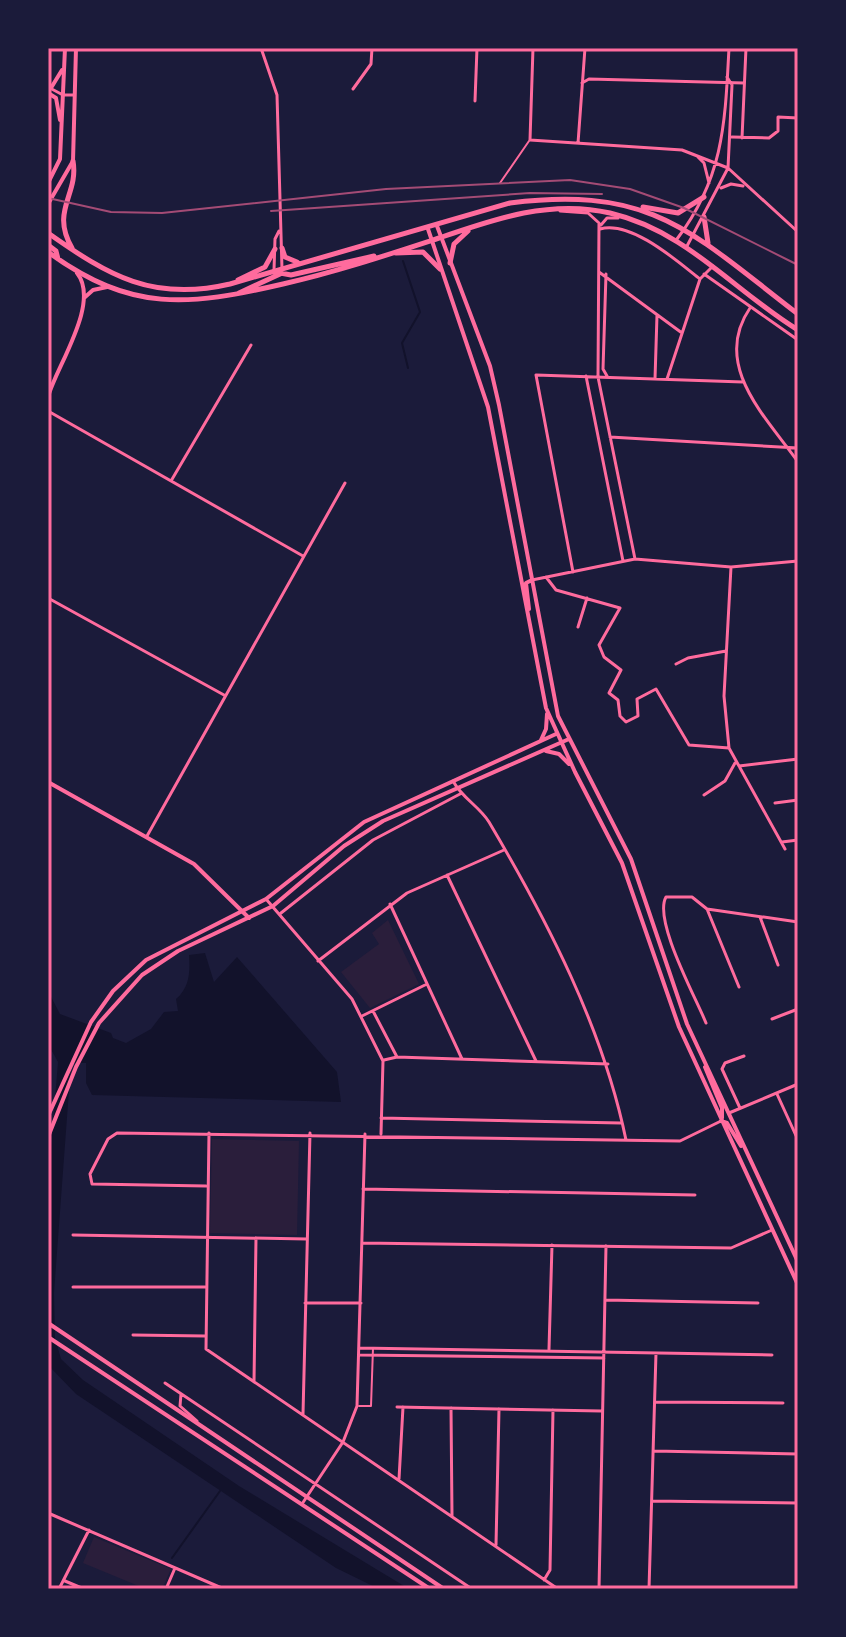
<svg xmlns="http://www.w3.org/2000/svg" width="846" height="1637" font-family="Ubuntu,sans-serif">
<rect width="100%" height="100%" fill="#1b1b3a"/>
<!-- green -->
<path fill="#2a1e3b" d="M388 920 419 984 370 1008 341 972 379 944 372 933Z
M212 1139 299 1141 297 1235 210 1233Z
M94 1537 171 1569 162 1589H146L83 1563Z"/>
<!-- water -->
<path fill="#12122b" d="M205 953 214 982 237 957 337 1072 341 1102 92 1095 86 1083V1063H71L54 1293 55 1338 61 1359 83 1380 239 1486 409 1589H379L336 1568 76 1394 48 1365V1185L58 1062 48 1044V991L60 1014 111 1033 113 1038 126 1043 151 1029 164 1012 178 1011 176 999C190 987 190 972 189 955Z"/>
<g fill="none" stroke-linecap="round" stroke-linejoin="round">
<!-- stream -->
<path stroke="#12122b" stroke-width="2" d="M403 261 420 312 402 343 408 368
M172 1558 220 1491"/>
<!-- service -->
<path stroke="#ff6b9d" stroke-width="2" d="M500 183 529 141
M359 1406H371L373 1348"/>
<!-- minor -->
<path stroke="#ff6b9d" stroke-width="3" d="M261 48 277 95 282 269
M533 48 530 140 682 150 728 168 798 232
M582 83 589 79 744 83
M48 87 63 95H74
M353 89 371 64 372 48
M475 101 477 48
M732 137 769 138 778 131V117L798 118
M742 138 746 48
M578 143 585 48
M698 157 704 163 709 183
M721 188 731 184 743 186
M560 211 588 213 599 223 598 377 635 559
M601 225 607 218H618
M600 229C631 220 677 261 700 279
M677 239C724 177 725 123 729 48
M687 246 728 168 732 85 727 77
M274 270 275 239 279 231
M599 272 682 333
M606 274 603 369 607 376
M704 274 798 340
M750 308C711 365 766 417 798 462
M586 376 623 561
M655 379 657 315
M667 379 700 279 713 266
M48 411 303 556
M610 437 798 448
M171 481 251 345
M731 567 724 696 729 748 785 849
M573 572 536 375 743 382
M546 577 556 590 620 608 599 645 604 657 621 670 609 693 618 700 620 716 626 722 638 716 637 699 656 689 689 745 729 748
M532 580 635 559 731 567 798 561
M48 598 224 695
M578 627 587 598
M676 664 688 658 726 651
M739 766 798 759
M453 781C462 798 479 806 489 822 547 920 603 1028 626 1140
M704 795 725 781 735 763
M775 803 798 800
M147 836 345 483
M782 842 798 840
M447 875 536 1061
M266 899 352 999 383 1061 381 1134
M390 904 462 1059
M707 909 798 922
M281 913 373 840 460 794
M760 917 778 965
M318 961 407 893 504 850
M373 1011 397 1057
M362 1016 427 984
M772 1019 798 1009
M706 1023C696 998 653 920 666 897H692L707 909 739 987
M384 1060 397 1057 608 1064
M777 1094 798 1140
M740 1108 722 1069 725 1063 744 1056
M729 1113 798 1084
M381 1118 621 1123
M209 1133 206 1349 558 1589
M206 1186 92 1184 90 1174 108 1139 117 1133 680 1141 721 1121
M363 1189 695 1195
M73 1235 307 1239
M362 1243 731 1248 772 1230
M73 1287H205
M605 1300 758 1303
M305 1303H361
M133 1335 205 1336
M359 1348 772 1355
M549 1349 552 1245
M360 1355 604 1358
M254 1382 256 1238
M165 1383 472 1589
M181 1394 180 1406 197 1421
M655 1402 783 1403
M397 1407 601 1411
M451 1408 452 1516
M303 1414 310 1133
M654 1451 798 1454
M399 1479 403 1407
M652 1501 798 1503
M302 1504 343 1442 357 1406 365 1134
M48 1513 224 1589
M496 1545 499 1409
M544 1580 550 1570 553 1410
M65 1581 84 1589
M59 1589 89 1530
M166 1589 175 1568
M599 1589 606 1246
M649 1589 656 1353"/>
<!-- tertiary -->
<path stroke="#ff6b9d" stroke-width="4" d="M51 88 62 70
M48 93 56 98 60 120
M48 183 60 159 65 48
M48 204 73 161 76 48
M84 298 93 290 107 287
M48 397C56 367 101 303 77 273
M48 782 194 864 249 918
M48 1323 444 1589
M48 1337 430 1589"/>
<!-- secondary -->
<path stroke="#ff6b9d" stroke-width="4" d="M437 226 490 366 499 405 558 716 631 859 687 1024 798 1262
M428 229 488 407 546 708 575 772 622 863 679 1027 798 1285
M529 609 526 583 532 580
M541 740 546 729 547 714
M546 751 559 754 569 764
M705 1067 722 1108V1118
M48 1116 91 1022 113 991 146 960 266 899 364 822 556 734
M721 1121 727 1123 741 1146
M48 1137 76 1067 99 1023 142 975 178 951 273 906 344 846 383 821 569 739"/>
<!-- primary -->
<path stroke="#ff6b9d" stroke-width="5" d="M643 207 678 213 704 197
M704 217 708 243
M48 233C109 276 153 302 230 284L510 203C653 185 692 233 798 314
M48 245 56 251 58 259
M72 248C50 210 79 195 73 161
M282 248 285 257 297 262
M48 252C132 313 188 306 283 284 336 272 387 255 439 238 494 219 551 199 610 213 687 231 734 291 798 330
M396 253 423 252 440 269
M450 263 454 244 468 231
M275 272 291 275 374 256
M238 280 265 267 275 249
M239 293 280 274"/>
<!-- rail -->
<path stroke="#a44b75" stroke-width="2" d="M48 198 111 212 162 213 386 189 570 180 630 189 684 208 798 265
M271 211 530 193 602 194"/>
</g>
<!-- border -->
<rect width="846" height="1637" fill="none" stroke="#1b1b3a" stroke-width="100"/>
<rect x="50" y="50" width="746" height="1537" fill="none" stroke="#ff6b9d" stroke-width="3"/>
</svg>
